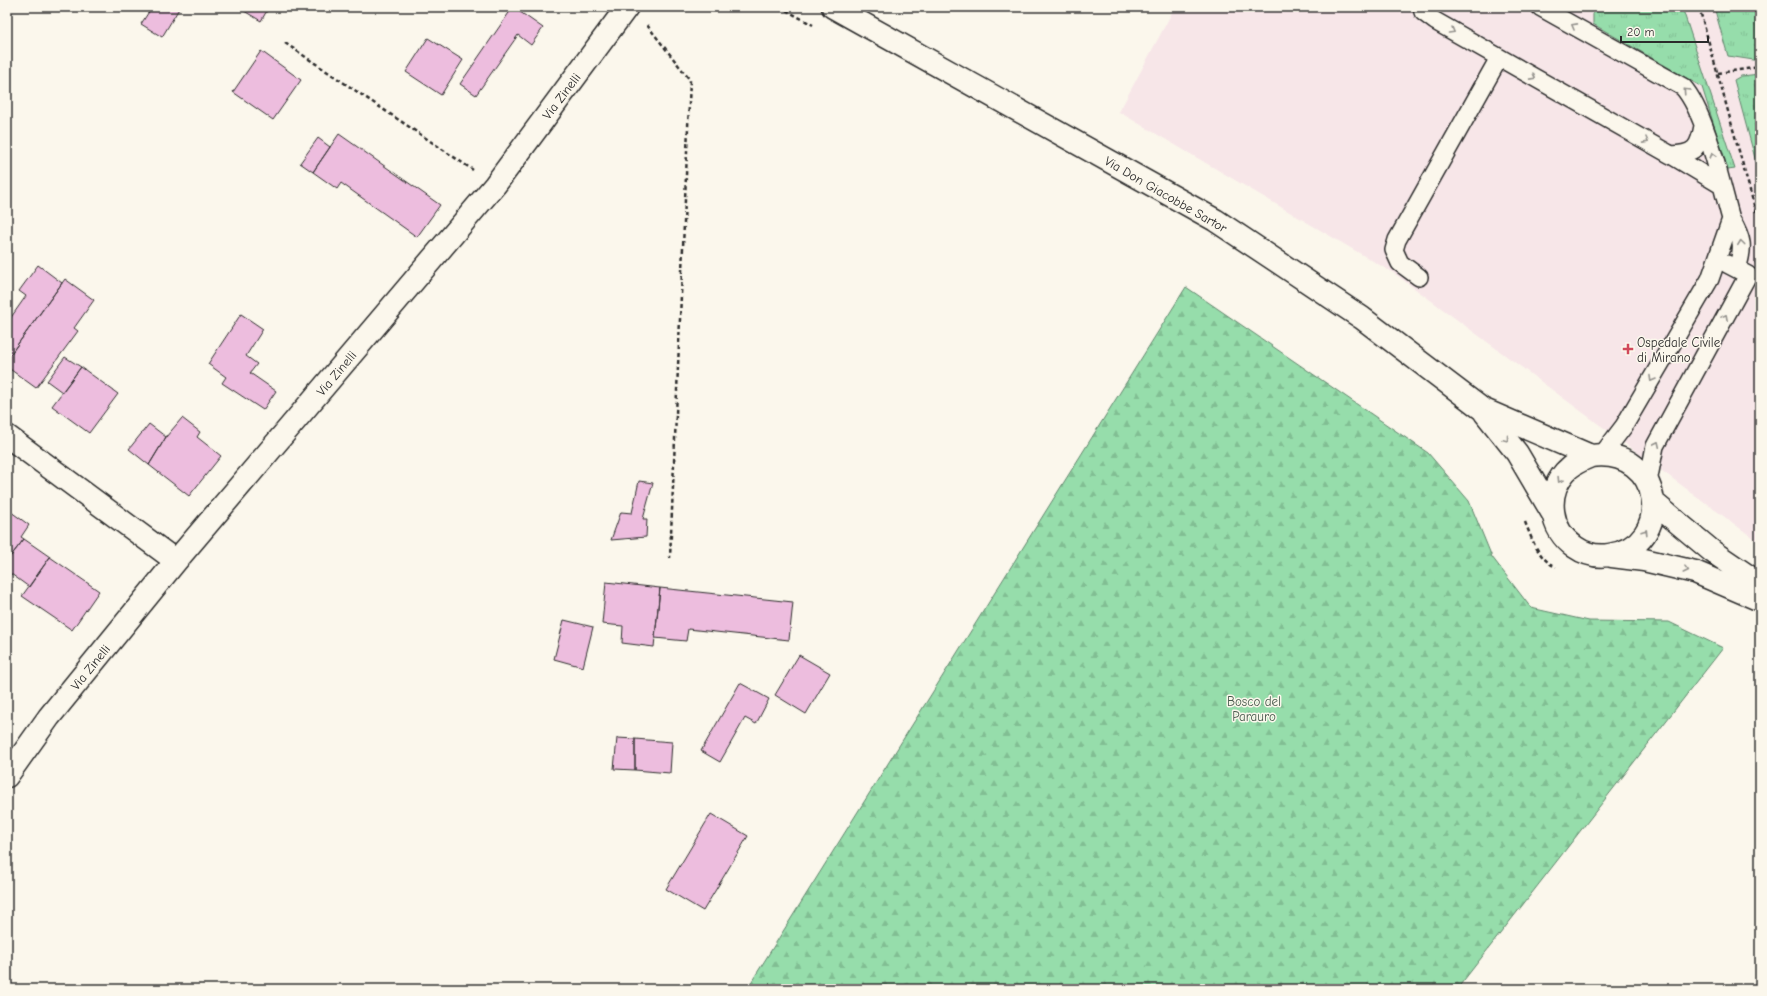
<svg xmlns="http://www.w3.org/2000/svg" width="1767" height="996" font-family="'Comic Neue',sans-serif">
<defs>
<pattern id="grass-tufts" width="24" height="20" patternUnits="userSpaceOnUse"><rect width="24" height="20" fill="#96ddab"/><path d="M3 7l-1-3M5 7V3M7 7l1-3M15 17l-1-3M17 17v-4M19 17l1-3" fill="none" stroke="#81be93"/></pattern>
<pattern id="forest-firs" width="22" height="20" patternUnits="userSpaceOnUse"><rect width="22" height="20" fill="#96ddab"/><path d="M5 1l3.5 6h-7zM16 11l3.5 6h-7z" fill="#81be93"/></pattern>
</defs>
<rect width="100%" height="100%" fill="#fbf7ec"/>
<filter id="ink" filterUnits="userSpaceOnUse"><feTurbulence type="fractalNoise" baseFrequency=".025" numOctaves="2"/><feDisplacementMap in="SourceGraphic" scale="8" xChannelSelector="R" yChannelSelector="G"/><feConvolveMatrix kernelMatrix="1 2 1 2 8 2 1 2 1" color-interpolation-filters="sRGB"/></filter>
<g filter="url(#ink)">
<!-- built -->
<path fill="#f7e6e8" d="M1175 7H1760V543L1395 274 1119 112Z"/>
<!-- grass -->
<path fill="url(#grass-tufts)" stroke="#60846b" d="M1593 7H1682L1735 169 1728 170 1702 87 1593 24Z
M1714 7H1760V61L1728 56Z
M1760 74V167L1759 168 1756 162 1734 80 1741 76Z"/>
<!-- forest -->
<path fill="url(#forest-firs)" stroke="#60846b" d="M1186 287 1428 453 1469 501 1492 557 1531 608 1589 621 1669 622 1723 648 1457 989H747Z"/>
<!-- building -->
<path fill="#edbdde" stroke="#2b2b2b" d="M152 7H180L162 37 141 24Z
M240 7H269L261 21 239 8Z
M513 7 543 28 531 45 518 35 476 95 460 84Z
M428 38 463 60 441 95 406 72Z
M261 51 301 80 273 120 233 92Z
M339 134 440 205 417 237 341 183 337 189 313 172Z
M318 138 330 147 313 172 300 163Z
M1760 253V265L1755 263Z
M38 265 62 283 7 359V323L26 296 19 291Z
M65 279 94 300 74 328 78 331 36 388 7 367V359Z
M241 314 263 329 246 356 257 364 250 373 276 391 263 410 222 383 226 377 208 364Z
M65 357 81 367 62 392 47 381Z
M81 367 118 394 89 433 52 406Z
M182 418 200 432 197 437 221 456 189 496 149 465 166 437Z
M149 424 166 437 149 465 129 449Z
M639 481 653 483 643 519H647L646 537 611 540 621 512 632 513Z
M7 509 29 525 21 537 24 539 7 561Z
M24 539 50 557 29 587 7 571V561Z
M50 557 99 591 72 630 22 596Z
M606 582 660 588 654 647 622 643 623 626 602 624Z
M660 588 793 602 789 640 688 629 686 641 655 638Z
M564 620 593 627 583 667 554 659Z
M799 655 830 673 806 714 775 695Z
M740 683 769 699 756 724 745 718 720 762 701 751Z
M617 738 635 739V770L614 769Z
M635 739 672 742 670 773 635 770Z
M711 814 748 836 703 911 666 889Z"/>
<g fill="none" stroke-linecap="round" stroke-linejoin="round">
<defs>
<path id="lane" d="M1422 7 1423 12 1435 21 1671 155 1721 185
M1540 7 1683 87C1706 113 1721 184 1731 219 1743 239 1744 247 1737 269
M1671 155C1695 154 1699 148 1703 126
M1419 277 1400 263 1394 250 1397 240 1499 58
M1602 455 1624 426 1710 279 1731 219
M1648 482 1655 446 1748 275 1727 264"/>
<path id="street" d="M7 436 176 561
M7 776 49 717 176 561 495 185 627 7"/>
<path id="secondary" d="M833 7 1215 220 1362 318 1482 409 1591 456C1664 446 1676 545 1609 555 1597 557 1585 554 1575 547 1550 530 1545 495 1565 472 1572 464 1581 460 1591 456
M1485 413 1517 453 1553 514
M1653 502 1713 552 1760 584
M1612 556 1644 560 1695 572 1760 600"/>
</defs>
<!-- lane casing -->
<use href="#lane" stroke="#2b2b2b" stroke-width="20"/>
<!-- street casing -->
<use href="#street" stroke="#2b2b2b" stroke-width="25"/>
<!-- secondary casing -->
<use href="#secondary" stroke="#2b2b2b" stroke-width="25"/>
<!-- path -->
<path stroke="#2b2b2b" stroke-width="2.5" stroke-dasharray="4 3" stroke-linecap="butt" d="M780 7 813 25
M1699 7 1756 212
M647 25 690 80 670 558
M285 43 473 170
M1718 73 1760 67
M1525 522C1532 539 1538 559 1556 567"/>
<!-- lane -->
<use href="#lane" stroke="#fbf7ec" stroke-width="17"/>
<!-- street -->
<use href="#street" stroke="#fbf7ec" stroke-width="22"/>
<!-- secondary -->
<use href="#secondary" stroke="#fbf7ec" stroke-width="22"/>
</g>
<!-- one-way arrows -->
<defs><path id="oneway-chevron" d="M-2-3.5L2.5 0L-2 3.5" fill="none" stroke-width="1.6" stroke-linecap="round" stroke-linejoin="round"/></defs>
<g stroke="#93918c">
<use href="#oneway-chevron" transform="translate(1574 26) rotate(-151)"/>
<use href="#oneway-chevron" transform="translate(1452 31) rotate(30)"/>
<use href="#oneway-chevron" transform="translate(1533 77) rotate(29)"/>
<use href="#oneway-chevron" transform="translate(1686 91) rotate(-133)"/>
<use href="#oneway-chevron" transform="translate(1646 141) rotate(29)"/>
<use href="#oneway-chevron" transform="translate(1713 155) rotate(-106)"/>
<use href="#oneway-chevron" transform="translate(1741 243) rotate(-97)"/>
<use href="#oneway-chevron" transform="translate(1725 317) rotate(-62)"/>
<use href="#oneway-chevron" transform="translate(1652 379) rotate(120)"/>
<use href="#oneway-chevron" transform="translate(1506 439) rotate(52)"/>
<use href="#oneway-chevron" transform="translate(1657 444) rotate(-65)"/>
<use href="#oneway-chevron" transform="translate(1560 480) rotate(122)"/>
<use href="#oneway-chevron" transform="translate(1645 532) rotate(-57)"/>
<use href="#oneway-chevron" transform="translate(1686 570) rotate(14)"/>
</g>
</g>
<!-- markers -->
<path fill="#d1495b" stroke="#fbf7ec" stroke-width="1.5" d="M1626 343h4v4h4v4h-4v4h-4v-4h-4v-4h4z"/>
<g text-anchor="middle" stroke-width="3" stroke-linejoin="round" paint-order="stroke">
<!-- street labels -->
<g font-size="13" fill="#2b2b2b" stroke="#fbf7ec">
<text transform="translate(561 96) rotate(-53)" y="5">Via Zinelli</text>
<text transform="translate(1166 194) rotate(30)" y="5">Via Don Giacobbe Sartor</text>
<text transform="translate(336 373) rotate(-50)" y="5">Via Zinelli</text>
<text transform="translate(90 667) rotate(-51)" y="5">Via Zinelli</text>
</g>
<!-- poi labels -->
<g font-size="13" fill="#2b2b2b" stroke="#fbf7ec" text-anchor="start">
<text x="1637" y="347">Ospedale Civile<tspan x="1637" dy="15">di Mirano</tspan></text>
</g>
<!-- park labels -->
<g font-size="13" fill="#46584b" stroke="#fbf7ec">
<text x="1254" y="706">Bosco del<tspan x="1254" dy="15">Parauro</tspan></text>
</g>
</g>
<!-- margin -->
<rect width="1767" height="996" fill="none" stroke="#fbf7ec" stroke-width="24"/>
<rect x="12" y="12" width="1743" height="972" fill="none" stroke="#2b2b2b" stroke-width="1.5" filter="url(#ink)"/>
<!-- scale -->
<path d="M1621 36v6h87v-6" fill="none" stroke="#2b2b2b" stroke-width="2"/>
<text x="1627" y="36" font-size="12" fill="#2b2b2b" stroke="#fbf7ec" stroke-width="3" paint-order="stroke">20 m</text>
</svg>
